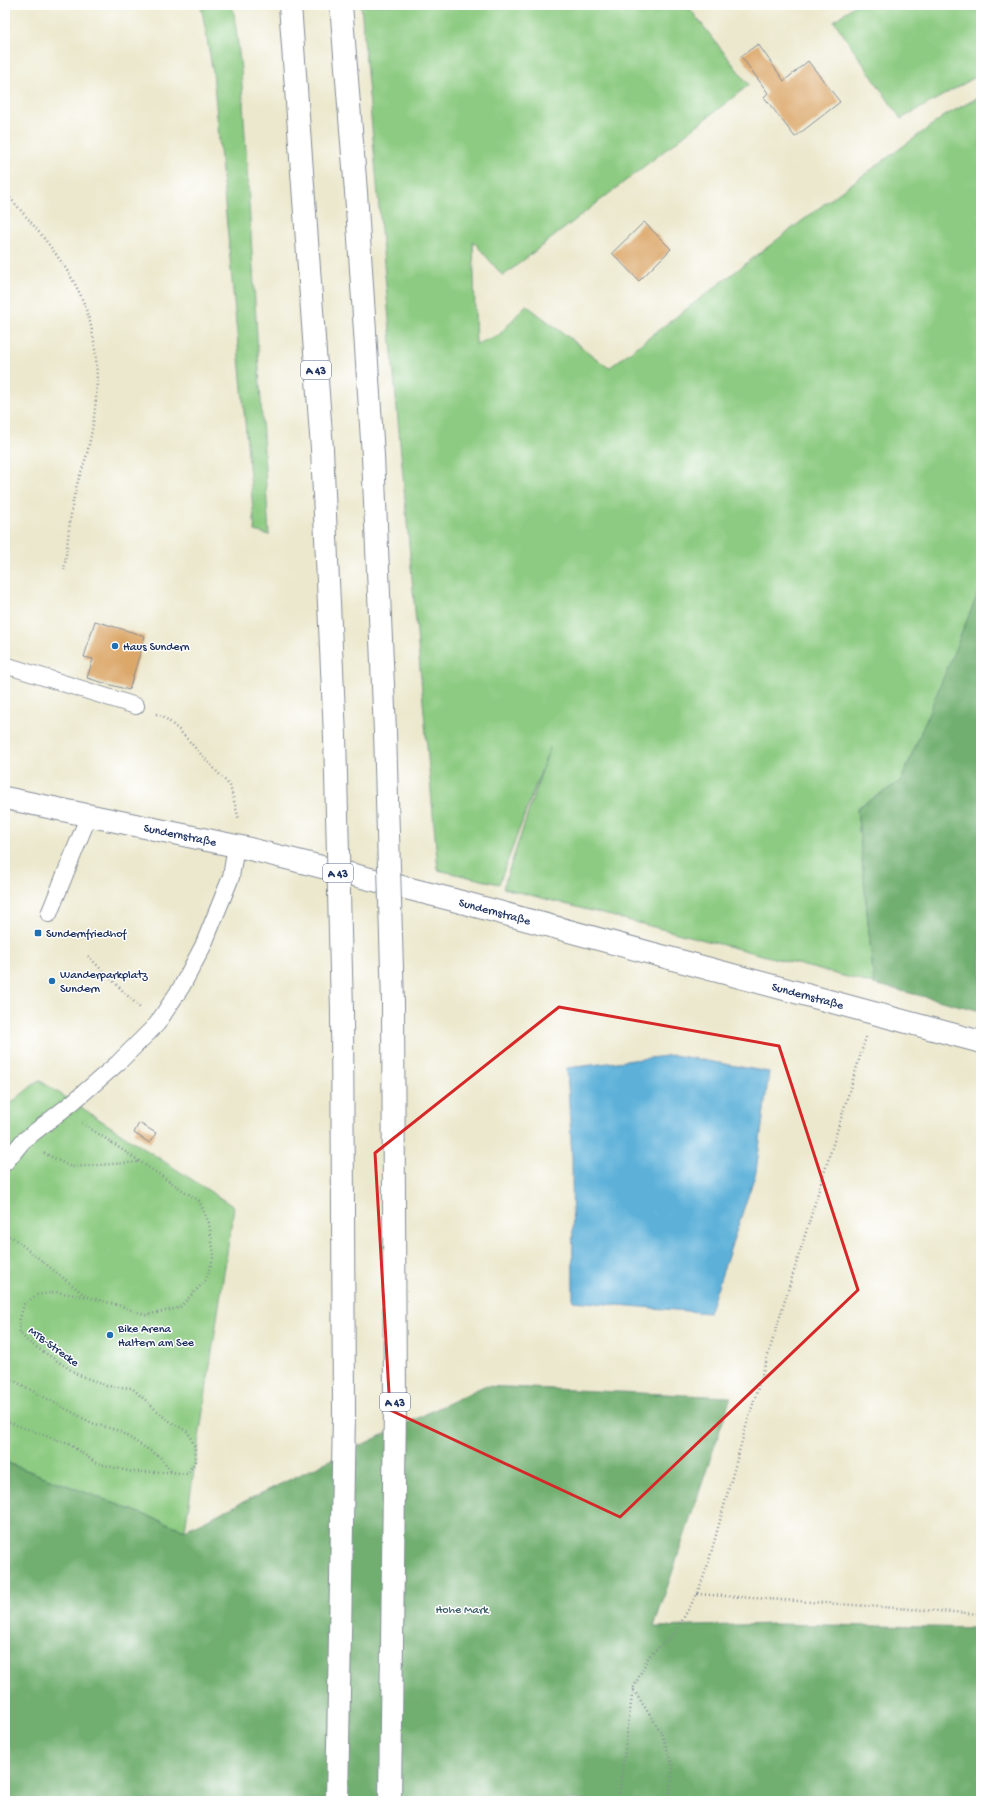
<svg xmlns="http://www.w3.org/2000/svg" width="986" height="1806" font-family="'Gochi Hand',sans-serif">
<rect width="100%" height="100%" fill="#fff"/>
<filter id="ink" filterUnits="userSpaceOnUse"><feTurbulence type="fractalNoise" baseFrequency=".025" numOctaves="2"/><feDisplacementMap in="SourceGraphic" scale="8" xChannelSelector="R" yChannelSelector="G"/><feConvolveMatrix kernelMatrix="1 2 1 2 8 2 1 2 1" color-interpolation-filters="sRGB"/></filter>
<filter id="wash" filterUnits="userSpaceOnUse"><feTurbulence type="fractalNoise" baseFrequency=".012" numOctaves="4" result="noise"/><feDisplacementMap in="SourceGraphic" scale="16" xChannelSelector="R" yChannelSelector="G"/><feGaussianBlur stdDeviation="0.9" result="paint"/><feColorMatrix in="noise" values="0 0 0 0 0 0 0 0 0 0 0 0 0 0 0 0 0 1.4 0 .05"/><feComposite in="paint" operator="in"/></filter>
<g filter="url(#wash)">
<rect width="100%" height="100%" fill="#ece8cd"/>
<!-- green -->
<path fill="#8ccb81" stroke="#547d70" d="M201 5H233L241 69 269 535 255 531 213 73Z
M361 5H687L749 85 503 276 473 241 476 344 499 335 526 305 609 368 828 201 946 115 981 96V591L901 781 857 808 874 984 503 888 550 747 499 884 438 870Z
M855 5H981V74L901 119 834 21Z
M39 1080 234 1207 185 1530 5 1462V1108Z"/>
<!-- forest -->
<path fill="#71af6f" stroke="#466f66" d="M981 586V1011L874 984 857 808 901 781Z
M484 1386 731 1397 654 1627 775 1624 981 1628V1801H5V1462L185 1530Z"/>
<!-- water -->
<path fill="#5db1d9" stroke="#3c709c" d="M674 1055 769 1072 756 1172 709 1313 573 1301 572 1158 567 1068Z"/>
<g id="blocks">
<!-- building -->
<path fill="#dca86b" d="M758 44 784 81 808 61 840 102 795 137 764 97 768 93 741 56Z
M644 222 671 249 639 281 612 253Z
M95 621 145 636 129 690 87 678 93 659 84 657Z
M139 1123 156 1133 150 1143 134 1133Z"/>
</g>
</g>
<g filter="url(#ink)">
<use href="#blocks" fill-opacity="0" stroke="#848c96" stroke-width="1"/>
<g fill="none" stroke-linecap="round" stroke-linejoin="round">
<defs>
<path id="lane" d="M5 665 136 706
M49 914 89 815
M5 1163 23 1141 73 1102 118 1063 157 1024 182 986 203 946 231 877 236 846"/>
<g id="street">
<path id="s1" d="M5 798 246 848 450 899 981 1042"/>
</g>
<path id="highway" d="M290 5 322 449 335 736
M341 5 356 192 373 456 385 732
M337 1801 344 1414 342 1010
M390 1801 395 1407 393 1003"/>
</defs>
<!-- lane casing -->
<use href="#lane" stroke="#848c96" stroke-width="18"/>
<!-- street casing -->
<use href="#street" stroke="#848c96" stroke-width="24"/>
<!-- highway casing -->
<use href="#highway" stroke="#848c96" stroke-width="24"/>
<!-- path -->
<path stroke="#848c96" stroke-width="2.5" stroke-dasharray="1 3" stroke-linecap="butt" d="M5 192C30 221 63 258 79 292 102 340 100 398 88 449 85 464 78 478 75 492 69 518 68 545 64 570
M156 714 163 716 179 730 230 786 239 820
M88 956 141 1009
M44 1153 71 1167 139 1162
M5 1235 12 1237 87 1297
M5 1376 92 1423 119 1431 160 1457 171 1471
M5 1421 69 1444 96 1463 132 1472H171L187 1474 195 1462V1447L188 1432 166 1419 132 1388 106 1386 77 1374 27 1341 20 1333 19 1322 24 1304 37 1295 56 1292 88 1297 118 1305 146 1315 179 1308 206 1280 214 1255 209 1223 199 1201 82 1123
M697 1594 981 1614
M618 1801 633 1689
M669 1801 673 1767 661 1732 633 1689 649 1656 675 1633 697 1594 708 1564 745 1430 866 1037"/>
<!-- lane -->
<use href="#lane" stroke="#fff" stroke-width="16"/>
<!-- street -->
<use href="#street" stroke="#fff" stroke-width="22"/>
<!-- highway -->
<use href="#highway" stroke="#fff" stroke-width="22"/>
<defs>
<path id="highway-bridge" d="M385 732 393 1003
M335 736 342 1010"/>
</defs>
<!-- highway-bridge casing -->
<use href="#highway-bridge" stroke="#848c96" stroke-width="24" stroke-linecap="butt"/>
<!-- highway-bridge -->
<use href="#highway-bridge" stroke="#fff" stroke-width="22"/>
</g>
</g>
<!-- marked area -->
<path fill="none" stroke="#d62828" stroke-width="3" stroke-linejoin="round" d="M559 1007 779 1046 858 1290 620 1517 390 1410 375 1153Z"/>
<!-- markers -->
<g fill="#1f6fb2" stroke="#fff" stroke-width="1.5">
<circle cx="115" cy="646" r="4"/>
<rect x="34" y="929" width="8" height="8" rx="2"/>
<circle cx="52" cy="981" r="4"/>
<circle cx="110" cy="1335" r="4"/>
</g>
<g text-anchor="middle" stroke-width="3" stroke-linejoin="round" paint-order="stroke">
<!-- shield labels -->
<g fill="#fff" stroke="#5f6d8e" stroke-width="1">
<rect x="301" y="361" width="30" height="18" rx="3"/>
<rect x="323" y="864" width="30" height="18" rx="3"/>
<rect x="380" y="1393" width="30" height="18" rx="3"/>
</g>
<g font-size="11" font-weight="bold" fill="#1b2f5e">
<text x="316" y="374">A 43</text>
<text x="338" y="877">A 43</text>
<text x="395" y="1406">A 43</text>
</g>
<!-- poi labels -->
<g font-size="12" fill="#1b2f5e" stroke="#fff" text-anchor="start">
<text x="123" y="650">Haus Sundern</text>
<text x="46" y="937">Sundernfriedhof</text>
<text x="60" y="978">Wanderparkplatz<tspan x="60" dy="14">Sundern</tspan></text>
<text x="118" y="1332">Bike Arena<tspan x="118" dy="14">Haltern am See</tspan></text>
</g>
<!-- street labels -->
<g font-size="12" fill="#1b2f5e" stroke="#fff">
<text dy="4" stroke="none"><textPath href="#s1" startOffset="179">Sundernstraße</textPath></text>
<text dy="4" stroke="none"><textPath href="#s1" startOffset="503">Sundernstraße</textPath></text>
<text dy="4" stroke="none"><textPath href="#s1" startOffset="827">Sundernstraße</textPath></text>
<text transform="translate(54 1346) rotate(36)" y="4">MTB-Strecke</text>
</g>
<!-- park labels -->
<g font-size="12" fill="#3d5e68" stroke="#fff">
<text x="462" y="1613">Hohe Mark</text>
</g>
</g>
<!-- margin -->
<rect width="986" height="1806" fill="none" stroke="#fff" stroke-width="20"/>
</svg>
